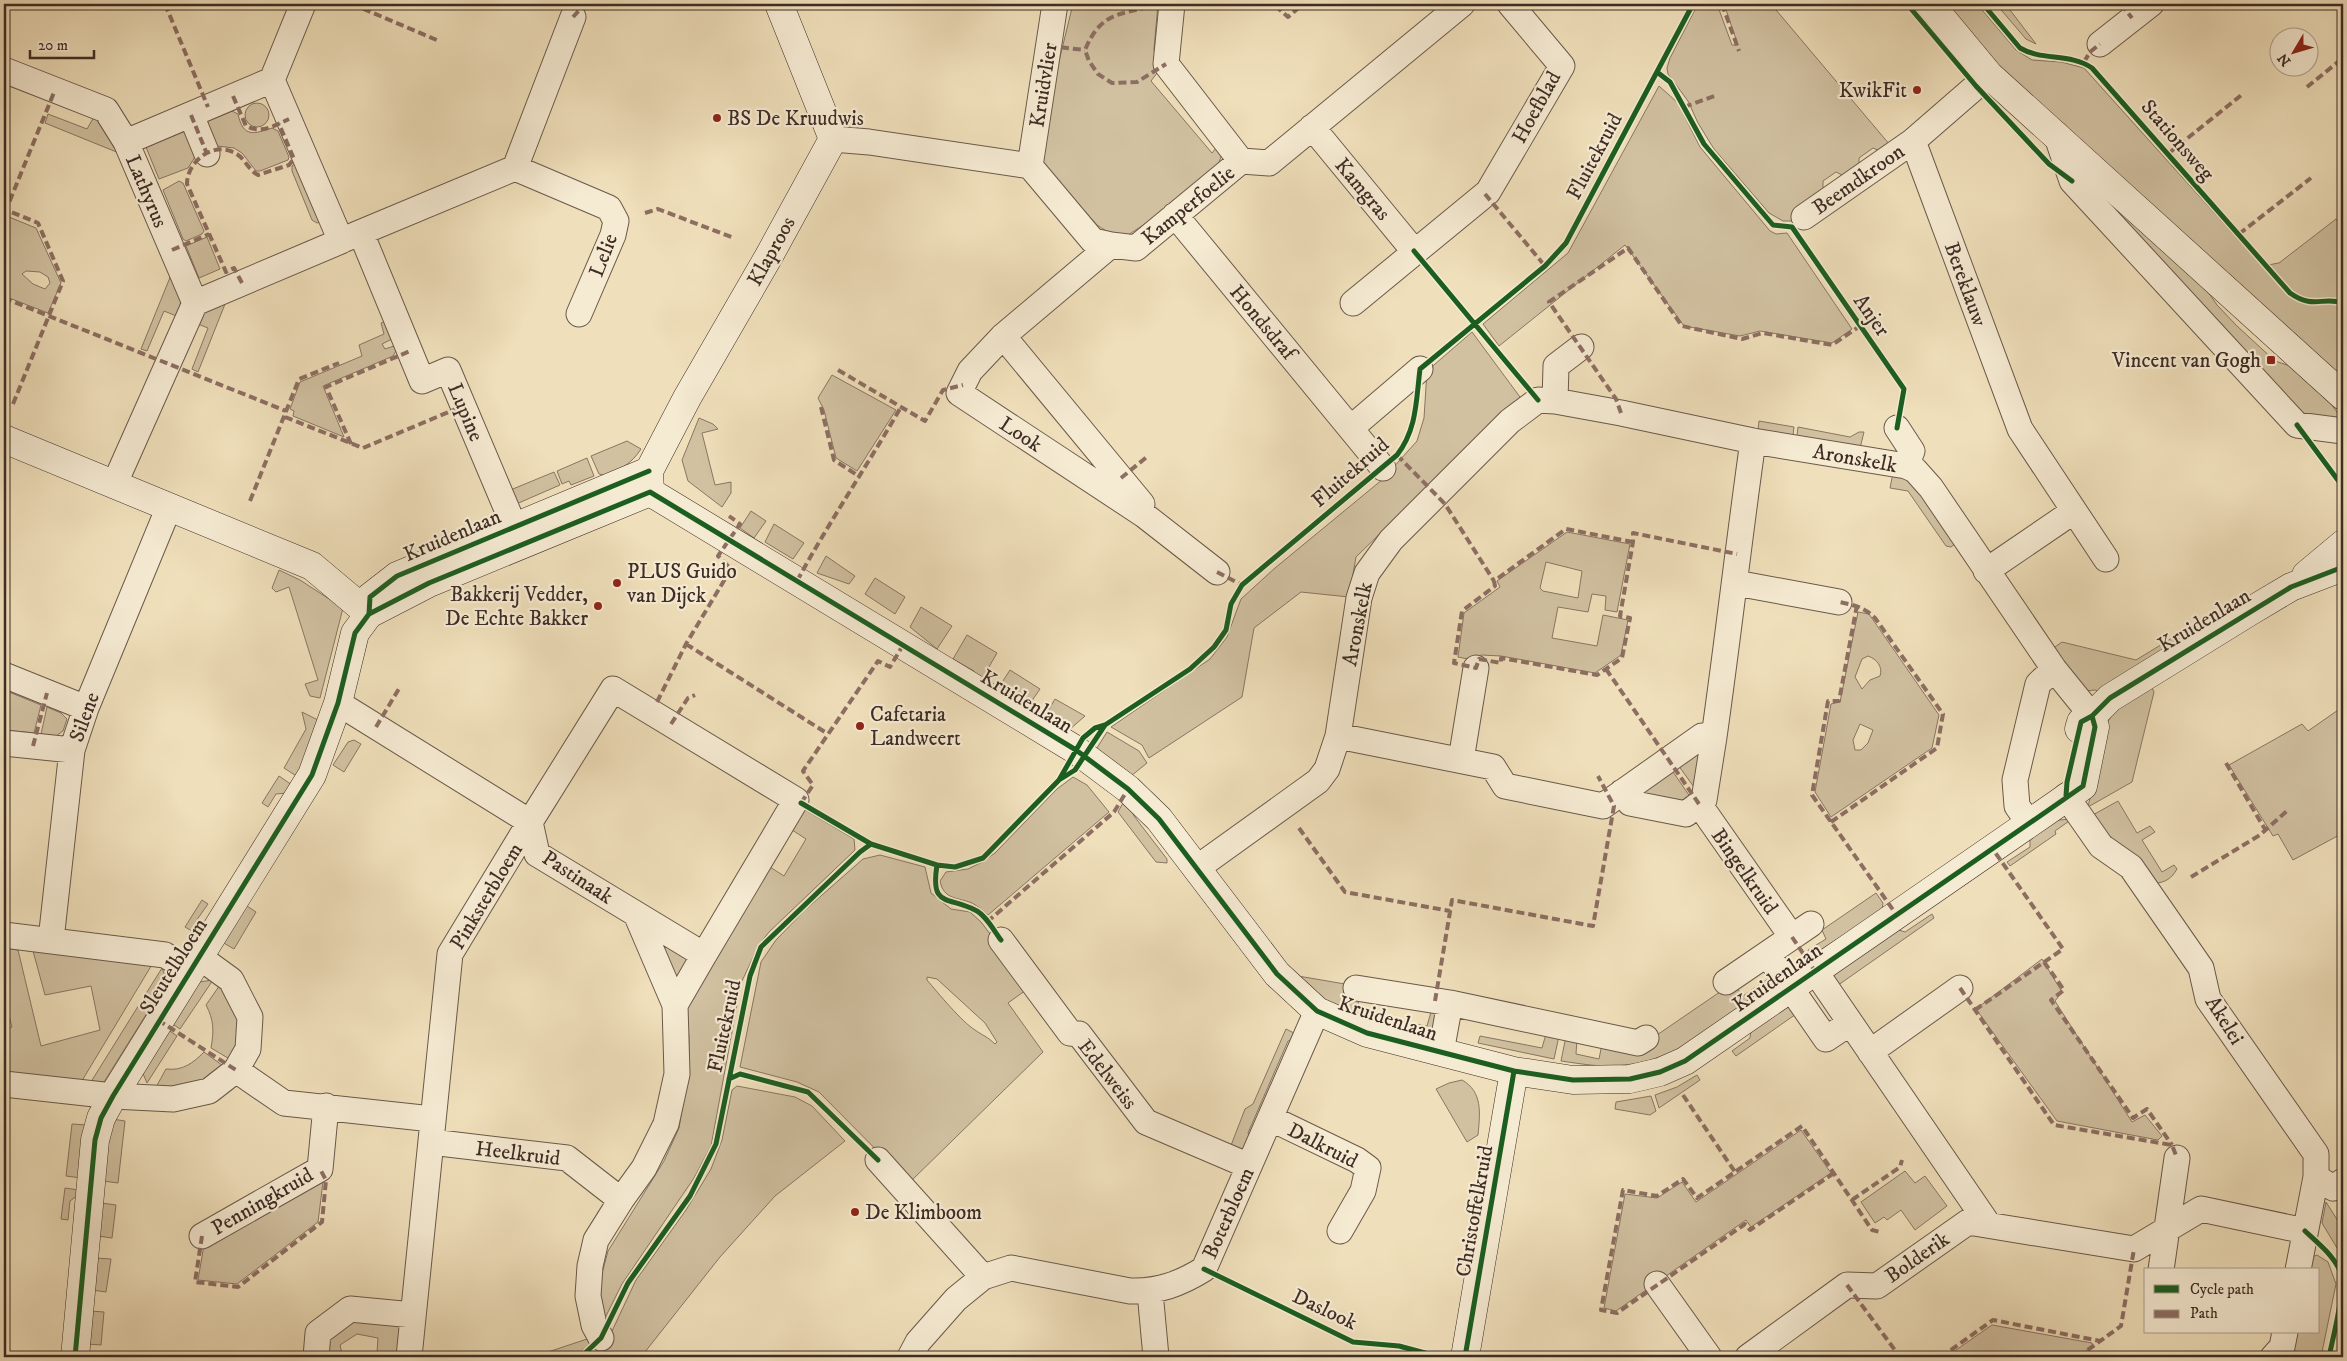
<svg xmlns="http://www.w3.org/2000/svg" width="2347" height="1361" font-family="'IM FELL DW Pica',serif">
<rect width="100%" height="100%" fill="#efdfba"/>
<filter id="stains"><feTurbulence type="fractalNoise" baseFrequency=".004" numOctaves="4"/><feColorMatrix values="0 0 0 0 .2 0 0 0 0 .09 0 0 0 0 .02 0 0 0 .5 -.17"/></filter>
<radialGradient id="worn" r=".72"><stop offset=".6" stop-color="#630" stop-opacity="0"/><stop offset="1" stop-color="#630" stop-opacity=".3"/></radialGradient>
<!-- green -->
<path fill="#d1c1a1" stroke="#887663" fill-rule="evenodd" d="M1073 4H1158L1154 49 1157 73 1151 81 1212 153 1217 147 1221 157 1218 165 1154 218 1128 235 1111 234 1097 225 1042 163 1048 106Z
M1698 4H1717L1732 45H1738L1724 4H1771L1890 145 1882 152 1873 148 1859 158V166L1844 176 1836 172 1823 181V192L1793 221H1783L1769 213 1714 149 1698 123 1688 101 1668 74 1667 68 1670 58Z
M1946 4H1977L2016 50 2032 60 2061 62 2084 68 2262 266 2279 263 2336 219 2343 226V383L2006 75Z
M1996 4H2010V10L2036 44 2026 39Z
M1659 86 1678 103 1700 147 1770 231 1776 234 1787 233 1852 329 1832 343 1760 331 1740 336 1684 326 1625 245 1499 346 1483 324 1568 253Z
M245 115a12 12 0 1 1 24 0a12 12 0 1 1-24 0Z
M232 111 238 114C243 138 254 134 272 128L278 131 289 157 288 160 260 171H256L242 153 234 148 217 146 207 121Z
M48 114 87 129 95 115 119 153 45 123Z
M185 131 195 157 188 168 159 179 146 147Z
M296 163 323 221 317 223 312 220 292 171V166Z
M2077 170 2204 286 2217 305 2237 326 2275 361 2290 366 2332 405 2341 418 2305 414 2297 410Z
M179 181 183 183 204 231 202 234 186 241 183 239 163 190Z
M4 215 36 228 61 283 48 313 4 296ZM26 271 40 272 48 277 50 283 45 289 33 284 22 274Z
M207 237 220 269 199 278 186 246Z
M171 275 181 298 179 317 164 311 147 351 141 349Z
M227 299 198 372 192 369 208 328 193 322 200 312Z
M386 321 394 338 382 344 385 349 397 345V349L393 356 323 386 344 437 293 416 294 411 290 409 300 382 362 356 359 345 384 334 381 323Z
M1472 332 1520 397 1356 557 1349 597 1301 592 1254 628 1242 697 1149 758 1142 745 1111 727 1210 659 1227 637 1241 599 1275 568 1383 479 1417 441 1424 418 1427 371Z
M832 375 896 410 857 471 836 458 824 410 818 398Z
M699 418 713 424 718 429 702 433 715 485 731 482V493L722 507 688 481 682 460Z
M1759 421 1794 427 1793 435 1758 430Z
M1798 427 1850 437 1859 432H1864L1860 448 1797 436Z
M627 441 641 449C632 463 621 469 607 476L599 474 591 456Z
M587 458 594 476 571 485 569 481 562 484 557 471Z
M554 472 560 485 514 505 508 491Z
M1893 473 1910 478 1959 541 1951 547 1946 546 1908 491 1890 488Z
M751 511 766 521 754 538 740 528Z
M774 524 804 543 793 559 765 542Z
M1567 532 1630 544 1617 612 1605 610 1606 596 1592 594 1588 612 1558 607 1552 638 1597 646 1603 615 1628 620 1621 655 1595 673 1501 656 1481 655 1473 660 1458 657 1464 613 1500 587 1497 581ZM1546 562 1582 571 1578 598 1543 591 1540 588Z
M826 556 855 576 849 584 817 573Z
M279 570 300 580 343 608 320 698 310 696 305 684 318 680 289 587 276 592 272 588Z
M875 578 905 597 895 614 865 594Z
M921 607 952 626 937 649 910 627Z
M1858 612 1869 614 1939 715 1932 748 1831 817 1815 792 1831 704 1840 702ZM1868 656C1877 659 1883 667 1880 676L1870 680 1862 689 1855 677 1862 659ZM1860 724 1873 730 1868 743 1861 750H1855L1853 740Z
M2182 632 2185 638 2098 692 2096 690 2083 691 2052 649 2062 642 2136 660Z
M967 635 997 653 982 679 974 673V671L953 659Z
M1010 670 1040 689 1029 705 999 687Z
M2151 686 2154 692 2132 782 2088 807 2106 724 2118 707Z
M4 690 41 705 34 733 4 730Z
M1055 699 1085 716 1069 730 1045 716Z
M47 707 61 713 67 719 63 731 56 736 41 734Z
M2341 708 2343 713V833L2293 860 2278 834 2273 836 2229 765 2302 724 2308 731Z
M302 712 320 721 298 777 284 768 306 729Z
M1107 732 1139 751 1147 763 1131 776 1097 748Z
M354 740 361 744 344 772 333 765 348 742Z
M1703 747 1699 794 1678 765Z
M1671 769 1691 798 1679 806 1631 796Z
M279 776 292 785 288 793 276 794 268 807 262 803Z
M1073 777 1087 785 1109 812 988 915C983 911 978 906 972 903 957 897 944 900 940 881L946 872 968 869 982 862 995 853 1057 789Z
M1124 801 1132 808 1134 816 1167 859V863L1156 862 1118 812Z
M2118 801 2137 833 2150 826 2155 832 2142 840 2162 872 2174 865 2177 869C2172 878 2165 883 2155 883L2119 850 2091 816Z
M802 808 854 839 855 850 769 932 759 945 741 983 711 1146 694 1178 622 1284 600 1328V1281L608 1251 664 1161 679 1128 689 1066V1035L682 1010 723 948V937L767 865 784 876 806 839 789 828Z
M2057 818 2059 820 2072 819 2055 831 2056 834 2010 866 2007 862 2030 847V835Z
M880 855 925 867 931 893 951 909 970 912 981 922 1028 984 1026 990 1008 1003 1043 1052 909 1183 819 1092 797 1082 740 1067 761 962 776 940 805 910 863 859ZM927 977 937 979 985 1023 997 1042 995 1044C988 1037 982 1035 975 1030 962 1022 938 993 927 980Z
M1876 893 1883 903 1882 910 1811 956 1808 950 1826 939 1822 930Z
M202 900 208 904 196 921 199 935 185 927Z
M244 904 256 912 234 949 222 942Z
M1932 914 1934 918 1834 988 1827 980 1896 929 1905 932Z
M40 944 153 963 80 1084 4 1074V1030L12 1027 4 998V948L18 950 41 1046 100 1030 91 986 45 995 33 951Z
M663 947H671L690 958 675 983Z
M2042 959 2062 992 2055 1001 2132 1122 2145 1115 2162 1136 2158 1140 2057 1121 1976 1009Z
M162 968 167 981 104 1082 89 1085Z
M1298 976 1345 984 1340 1010 1318 997Z
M1769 978H1778C1732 1013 1686 1058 1626 1065 1604 1068 1582 1064 1561 1061L1566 1036 1577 1039 1576 1054 1599 1059 1602 1044 1635 1050 1733 983 1743 996Z
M213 980 180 1029 171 1023 199 982Z
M222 982 230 992 241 1032 233 1061 211 1048C214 1031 214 1020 206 1005Z
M1349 995 1359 997 1357 1013 1427 1026 1431 1012 1436 1013 1438 1035 1375 1022 1346 1013Z
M1789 1006 1799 1012 1736 1056 1732 1051 1750 1038 1751 1030Z
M167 1029 177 1036 147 1083 141 1069Z
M1286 1029 1300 1036 1288 1041 1248 1133 1251 1141 1243 1149 1230 1148 1245 1109 1253 1104Z
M1546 1034 1559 1036 1554 1059 1478 1043 1480 1036 1542 1048Z
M204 1052 226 1068 206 1084 155 1089 166 1069C183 1071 193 1063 204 1052Z
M1697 1075 1700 1080 1659 1108 1655 1095 1677 1087Z
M1462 1080C1483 1092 1480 1113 1478 1135L1467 1142 1436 1089 1449 1083Z
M737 1086 795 1097 812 1106 845 1141 775 1196 720 1257 641 1357H590L605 1346 636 1280 686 1210 711 1169 722 1140 732 1090Z
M1651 1096 1656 1111 1650 1115 1615 1109 1616 1102Z
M112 1119 125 1121 118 1183 103 1181 108 1135Z
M72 1124 87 1125 81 1178 66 1176Z
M1801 1130 1831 1173 1751 1227 1746 1220 1616 1311 1604 1308 1625 1194 1657 1198 1682 1182 1696 1202Z
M1905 1171 1915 1183 1925 1176 1947 1206 1915 1230 1901 1210 1887 1220 1884 1217 1875 1223 1861 1202Z
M323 1182 318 1222 237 1284 198 1280 204 1245Z
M65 1188 79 1190 78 1195 70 1201 68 1220 61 1219Z
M2326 1202 2343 1229V1258L2322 1223Z
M101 1203 116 1205 112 1238 98 1236Z
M2317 1255 2328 1262 2336 1284 2321 1357H2289L2297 1332H2318V1270H2310L2312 1257Z
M96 1258 111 1259 106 1292 92 1290Z
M90 1311 104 1312 101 1345 87 1344Z
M353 1316 402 1322 400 1350 390 1357H324L326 1336ZM357 1334 378 1338 377 1352 370 1356 342 1354 340 1345Z
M1992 1325 2092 1343 2093 1346 2077 1357H1946Z
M590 1338 591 1343 574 1357H533Z"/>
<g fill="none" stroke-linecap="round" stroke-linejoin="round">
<defs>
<path id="street" d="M1172 4 1166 64 1241 161
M2100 44 2151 4
M4 70 106 110 126 142 195 303 341 241 272 80 126 142
M1989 75 1913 141 2020 429 2106 559
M272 80 303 4
M191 115 207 154
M1312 127 1414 251
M2056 134 2072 181 2297 425 2343 431
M833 139 869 142 1030 166 1093 241 1111 245 1136 248 1241 161 1269 163 1462 4
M1030 166 1055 4
M515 168 609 208 616 221 613 235 579 314
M1175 215 1383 468
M1804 217 1913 141
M361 233 422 381 448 370 522 545
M345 239 515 168 573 17
M1111 245 1003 336 970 371 959 393 1144 515 1217 572
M1353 303 1488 192 1562 66 1510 4
M1003 336 1142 504
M1555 401 1556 366 1581 347
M1351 428 1420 369
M1897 428 1912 451 1906 466
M114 485 195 303
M1986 571 2074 511
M1736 583 1839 602
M4 675 86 708
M613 689 796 800 704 955 537 854 530 822Z
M338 703 530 822 450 954 409 1357
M1338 736 1493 767 1505 786 1603 806 1702 736 1714 737C1728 638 1739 540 1753 441
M4 743 72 750
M1461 760 1476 668
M1622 792 1630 803 1686 814 1704 800 1714 737
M2066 796 2101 846 2131 867 2201 968 2208 999 2316 1154V1177L2298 1270
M1699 804 1792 937
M2029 823 2017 806 2015 780 2038 684 2054 669
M1197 868 1318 781 1327 769 1338 736 1359 598 1367 573 1391 540 1510 421 1538 400 1555 401 1621 413 1753 441 1906 466 1915 470 1931 488 2054 669 2092 716
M4 935 165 955 189 970
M51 940 72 750 86 708 169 507
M1001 940 1070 1033 1079 1034 1146 1122 1249 1166
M1767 954 1826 1039 1850 1023
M1815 971 1988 1224
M1726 982 1811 924
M1356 988 1450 1003 1638 1043 1646 1038
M675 1005 704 955
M1441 1052 1450 1003
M1870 1052 1960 988
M236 1070 284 1103 432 1119
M4 1084 113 1096 173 1099 209 1091 236 1070 248 1049 250 1017 231 980 198 956
M1270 1118 1357 1160 1368 1168 1363 1191 1340 1231
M431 1142 567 1158 621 1200
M878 1160 983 1277
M2316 1177 2333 1188 2343 1181
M202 1236 320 1169 326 1106
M2161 1270 2177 1158
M1657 1284 1709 1357
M1150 1292 1156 1357
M601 1338 594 1325 588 1296 590 1266 596 1240 621 1200 644 1168 666 1124 677 1074 675 1005 636 914
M316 1357 318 1333 350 1309 413 1315
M910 1357 918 1342 956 1299 983 1277 1011 1268 1130 1291C1158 1292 1180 1284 1204 1269L1317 1011
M1748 1357 1847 1285 1877 1286 1968 1222 2134 1249 2201 1209 2305 1231
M2273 1357 2282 1347 2285 1332"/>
<path id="secondary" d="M1930 4 1989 75 2343 396
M4 439 312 566 369 614
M650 492 1076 750 1128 789 1159 819 1277 974 1317 1011 1367 1033 1514 1071 1573 1080 1630 1079 1660 1072 1685 1061 2050 809 2083 786 2095 727 2092 716
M650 492 649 471 687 398 769 256 833 139 779 4
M2306 575 2343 544
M369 610 370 597 397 576 649 471
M2079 729 2081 722 2092 716 2110 698 2249 612 2291 587 2343 567
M75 1357 95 1140 101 1118 113 1096 312 775 338 703 355 633 369 614 429 583 650 492
M1465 1357 1514 1071"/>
</defs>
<!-- street casing -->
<use href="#street" stroke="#6a594a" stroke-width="27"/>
<!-- secondary casing -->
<use href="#secondary" stroke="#3e2c25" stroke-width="29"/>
<!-- street -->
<use href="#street" stroke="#f5ead2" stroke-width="25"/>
<!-- secondary -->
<use href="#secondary" stroke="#f5ead2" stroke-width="28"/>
<!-- quiet -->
<path stroke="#8d6e63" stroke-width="4" stroke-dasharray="8 4" stroke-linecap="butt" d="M165 4 208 107
M352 4 439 41
M1160 4C1123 15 1102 9 1085 50L1089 61 1098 74 1112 83 1137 82 1166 64
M1280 4 1279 9 1288 17 1303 4
M1722 4 1739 51
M2121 4 2132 18
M573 17 585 4
M1049 46 1085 50
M2084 62 2090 52 2100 44
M2307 87 2343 58
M233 96 246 126C261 134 274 126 289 119
M1684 107 1717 95
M191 115 207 154
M2169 153 2244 93
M1485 194 1545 266
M645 213 658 209 734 238
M2239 234 2311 178
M172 250 209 234
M242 283 234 268 226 272 187 184C187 162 212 142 233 152 245 157 247 169 258 175L289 165 294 159 279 124
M4 298 286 411
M838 370 925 421 943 390 963 385
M13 404 63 281 38 223 6 210 55 90
M821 407 834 460 860 477
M1621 413 1616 399 1549 302 1628 248 1682 326 1742 339 1763 333 1832 345 1860 326
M285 417 363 448 463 406
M351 444 326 387 410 351
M1397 455 1445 504 1494 581
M1121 478 1148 456
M250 501 299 379 339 363
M1633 542 1566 529 1494 581 1495 586 1462 611 1454 663 1476 668 1479 659 1501 663V658L1597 675 1622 658 1630 618 1620 616 1633 542V533L1737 554
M1217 572 1242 585
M797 581C829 522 867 466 901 407
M1857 605 1839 701H1828L1812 795 1896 914
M686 644 828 734
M1606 669 1699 804
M657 702 686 644 731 569 718 556 740 524 729 516
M671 724 688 698 695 695
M376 727 400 687
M33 746 47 693
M2226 763 2266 831
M801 803 813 785 803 771 878 661 890 667 903 645
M1831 822 1937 748 1943 714 1875 618C1864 607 1854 605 1839 602
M1299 828 1345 892 1450 911
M2191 877 2260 835 2288 810
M987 922 1114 812 1128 789
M1792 937 1815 971
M2044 962 2064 990 2051 1000 2133 1118 2147 1109 2172 1145
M1960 988 2054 1125 2172 1145 2177 1158
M1435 1001 1452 900 1593 926 1614 806 1598 776
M1975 1010 2063 949 1992 848
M158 1020 236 1070
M1683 1095 1735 1172
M1834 1173 1750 1230 1745 1224 1617 1313 1601 1310 1623 1190 1657 1196 1683 1179 1697 1198 1802 1126 1872 1230 1880 1232
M1852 1200 1900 1167 1902 1160
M202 1236 195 1282 238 1287 322 1222 326 1180 320 1169
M1847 1285 1900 1357
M1941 1357 1993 1320 2100 1341
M2078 1357 2121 1326 2134 1249"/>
<defs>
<path id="cycleway" d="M1907 4 1976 86 2049 164 2072 181
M1983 4 2020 48C2042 61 2070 53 2092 68L2290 293C2314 310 2322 296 2343 303
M1657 72 1670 82 1704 144 1773 225 1792 227 1904 389 1897 428
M1414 251 1538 400
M2297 425 2343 487
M369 614 370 597 397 576 649 471
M1059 780 1075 770 1105 725
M2066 796 2067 782 2081 722 2092 716 2110 698 2291 587 2343 567
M801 803 871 844
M937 865C930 908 948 896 975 910 986 915 994 931 1001 940
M729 1079 740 1074 808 1092 878 1160
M2305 1231C2317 1242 2332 1254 2339 1269 2347 1288 2333 1336 2329 1357
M1204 1269 1353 1342 1399 1346 1440 1357
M75 1357 95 1140 101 1118 113 1096 312 775 338 703 355 633 369 614 429 583 650 492 1076 750 1128 789 1159 819 1277 974 1317 1011 1367 1033 1514 1071 1573 1080 1630 1079 1660 1072 1685 1061 2050 809 2083 786 2095 727 2092 716
M581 1357 601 1338 628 1283 690 1196 716 1144 750 976 761 947 860 852 871 844 937 865 955 867 983 858 1059 780 1083 738 1095 728 1105 725 1190 669 1214 647 1226 630 1231 604 1242 585 1397 455C1417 429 1416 401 1420 369L1545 266 1566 243 1693 4
M1465 1357 1514 1071"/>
</defs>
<!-- cycleway casing -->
<use href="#cycleway" stroke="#f5ead2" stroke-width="8"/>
<!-- cycleway -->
<use href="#cycleway" stroke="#1b5e20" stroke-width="5"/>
</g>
<!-- markers -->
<g fill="#8f2418" stroke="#f5ead2" stroke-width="2">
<circle cx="1917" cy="90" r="5"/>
<circle cx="717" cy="118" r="5"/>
<rect x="2266" y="355" width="10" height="10" rx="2.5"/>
<circle cx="617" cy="583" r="5"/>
<circle cx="598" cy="606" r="5"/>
<circle cx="860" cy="726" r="5"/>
<circle cx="855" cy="1212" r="5"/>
</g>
<g text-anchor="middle" stroke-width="4.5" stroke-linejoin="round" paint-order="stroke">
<!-- street labels -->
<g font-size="21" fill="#3e2c25" stroke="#f5ead2">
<text transform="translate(1043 85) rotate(-81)" y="7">Kruidvlier</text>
<text transform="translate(1536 107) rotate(-61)" y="7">Hoefblad</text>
<text transform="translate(2178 140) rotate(49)" y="7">Stationsweg</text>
<text transform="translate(1594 156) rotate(-62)" y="7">Fluitekruid</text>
<text transform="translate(1858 179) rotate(-35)" y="7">Beemdkroon</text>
<text transform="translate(1363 189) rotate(50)" y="7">Kamgras</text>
<text transform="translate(147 191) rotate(67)" y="7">Lathyrus</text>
<text transform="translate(1188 205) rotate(-39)" y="7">Kamperfoelie</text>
<text transform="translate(771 251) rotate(-61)" y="7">Klaproos</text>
<text transform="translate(603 255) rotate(-69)" y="7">Lelie</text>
<text transform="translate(1966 284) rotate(70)" y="7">Bereklauw</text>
<text transform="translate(1872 315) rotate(55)" y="7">Anjer</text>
<text transform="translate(1263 322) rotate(50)" y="7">Hondsdraf</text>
<text transform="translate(466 412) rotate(67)" y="7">Lupine</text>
<text transform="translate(1021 434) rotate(33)" y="7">Look</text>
<text transform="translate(1855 458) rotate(10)" y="7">Aronskelk</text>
<text transform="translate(1350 472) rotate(-41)" y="7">Fluitekruid</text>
<text transform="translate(452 535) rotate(-23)" y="7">Kruidenlaan</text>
<text transform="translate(2204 620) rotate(-31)" y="7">Kruidenlaan</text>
<text transform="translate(1357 624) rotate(-79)" y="7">Aronskelk</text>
<text transform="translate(1027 701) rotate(31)" y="7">Kruidenlaan</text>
<text transform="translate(84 717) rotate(-70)" y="7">Silene</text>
<text transform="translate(1745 871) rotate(55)" y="7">Bingelkruid</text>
<text transform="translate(578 877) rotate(33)" y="7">Pastinaak</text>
<text transform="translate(486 896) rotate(-59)" y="7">Pinksterbloem</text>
<text transform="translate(173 966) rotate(-58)" y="7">Sleutelbloem</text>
<text transform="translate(1777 977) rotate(-35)" y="7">Kruidenlaan</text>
<text transform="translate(1388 1018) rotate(18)" y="7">Kruidenlaan</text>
<text transform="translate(2225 1020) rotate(58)" y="7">Akelei</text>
<text transform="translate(724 1026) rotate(-78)" y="7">Fluitekruid</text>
<text transform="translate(1108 1074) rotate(52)" y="7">Edelweiss</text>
<text transform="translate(1323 1145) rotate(27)" y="7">Dalkruid</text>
<text transform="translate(518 1153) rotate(7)" y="7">Heelkruid</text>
<text transform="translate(262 1201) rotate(-30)" y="7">Penningkruid</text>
<text transform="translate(1474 1211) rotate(-80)" y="7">Christoffelkruid</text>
<text transform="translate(1228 1213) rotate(-66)" y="7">Boterbloem</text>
<text transform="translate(1917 1257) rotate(-35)" y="7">Bolderik</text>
<text transform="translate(1325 1309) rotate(25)" y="7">Daslook</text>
</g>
<!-- poi labels -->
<g font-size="21" fill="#3e2c25" stroke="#f5ead2" text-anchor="start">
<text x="1907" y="97" text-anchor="end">KwikFit</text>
<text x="727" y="125">BS De Kruudwis</text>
<text x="2261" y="367" text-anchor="end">Vincent van Gogh</text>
<text x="627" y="578">PLUS Guido<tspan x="627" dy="24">van Dijck</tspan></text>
<text x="588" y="601" text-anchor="end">Bakkerij Vedder,<tspan x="588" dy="24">De Echte Bakker</tspan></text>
<text x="870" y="721">Cafetaria<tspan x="870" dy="24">Landweert</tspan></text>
<text x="865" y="1219">De Klimboom</text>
</g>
</g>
<!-- margin -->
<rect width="2347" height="1361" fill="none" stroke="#efdfba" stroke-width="20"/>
<rect x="5" y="5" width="2337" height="1351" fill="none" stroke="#3e2c25" stroke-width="2.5"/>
<rect x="10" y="10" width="2327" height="1341" fill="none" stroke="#3e2c25"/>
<!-- legend -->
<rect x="2144" y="1268" width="175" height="65" fill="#f5ead2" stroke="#ac9e8d"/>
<rect x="2154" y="1285" width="25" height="8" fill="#1b5e20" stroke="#ac9e8d"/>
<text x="2190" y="1294" font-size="15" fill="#3e2c25">Cycle path</text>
<rect x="2154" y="1310" width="25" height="8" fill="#8d6e63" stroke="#ac9e8d"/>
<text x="2190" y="1318" font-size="15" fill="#3e2c25">Path</text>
<!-- north arrow -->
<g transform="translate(2294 52) rotate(232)"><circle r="24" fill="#f5ead2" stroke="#ac9e8d"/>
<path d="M0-4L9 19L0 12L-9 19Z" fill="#8f2418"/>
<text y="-8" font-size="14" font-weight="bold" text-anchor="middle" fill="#3e2c25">N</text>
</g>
<!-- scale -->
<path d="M30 50v8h64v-8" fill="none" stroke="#3e2c25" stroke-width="2.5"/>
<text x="38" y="50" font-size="15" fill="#3e2c25" stroke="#f5ead2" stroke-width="4" paint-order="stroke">20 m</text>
<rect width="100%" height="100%" filter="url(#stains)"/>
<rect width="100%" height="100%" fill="url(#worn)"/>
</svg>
